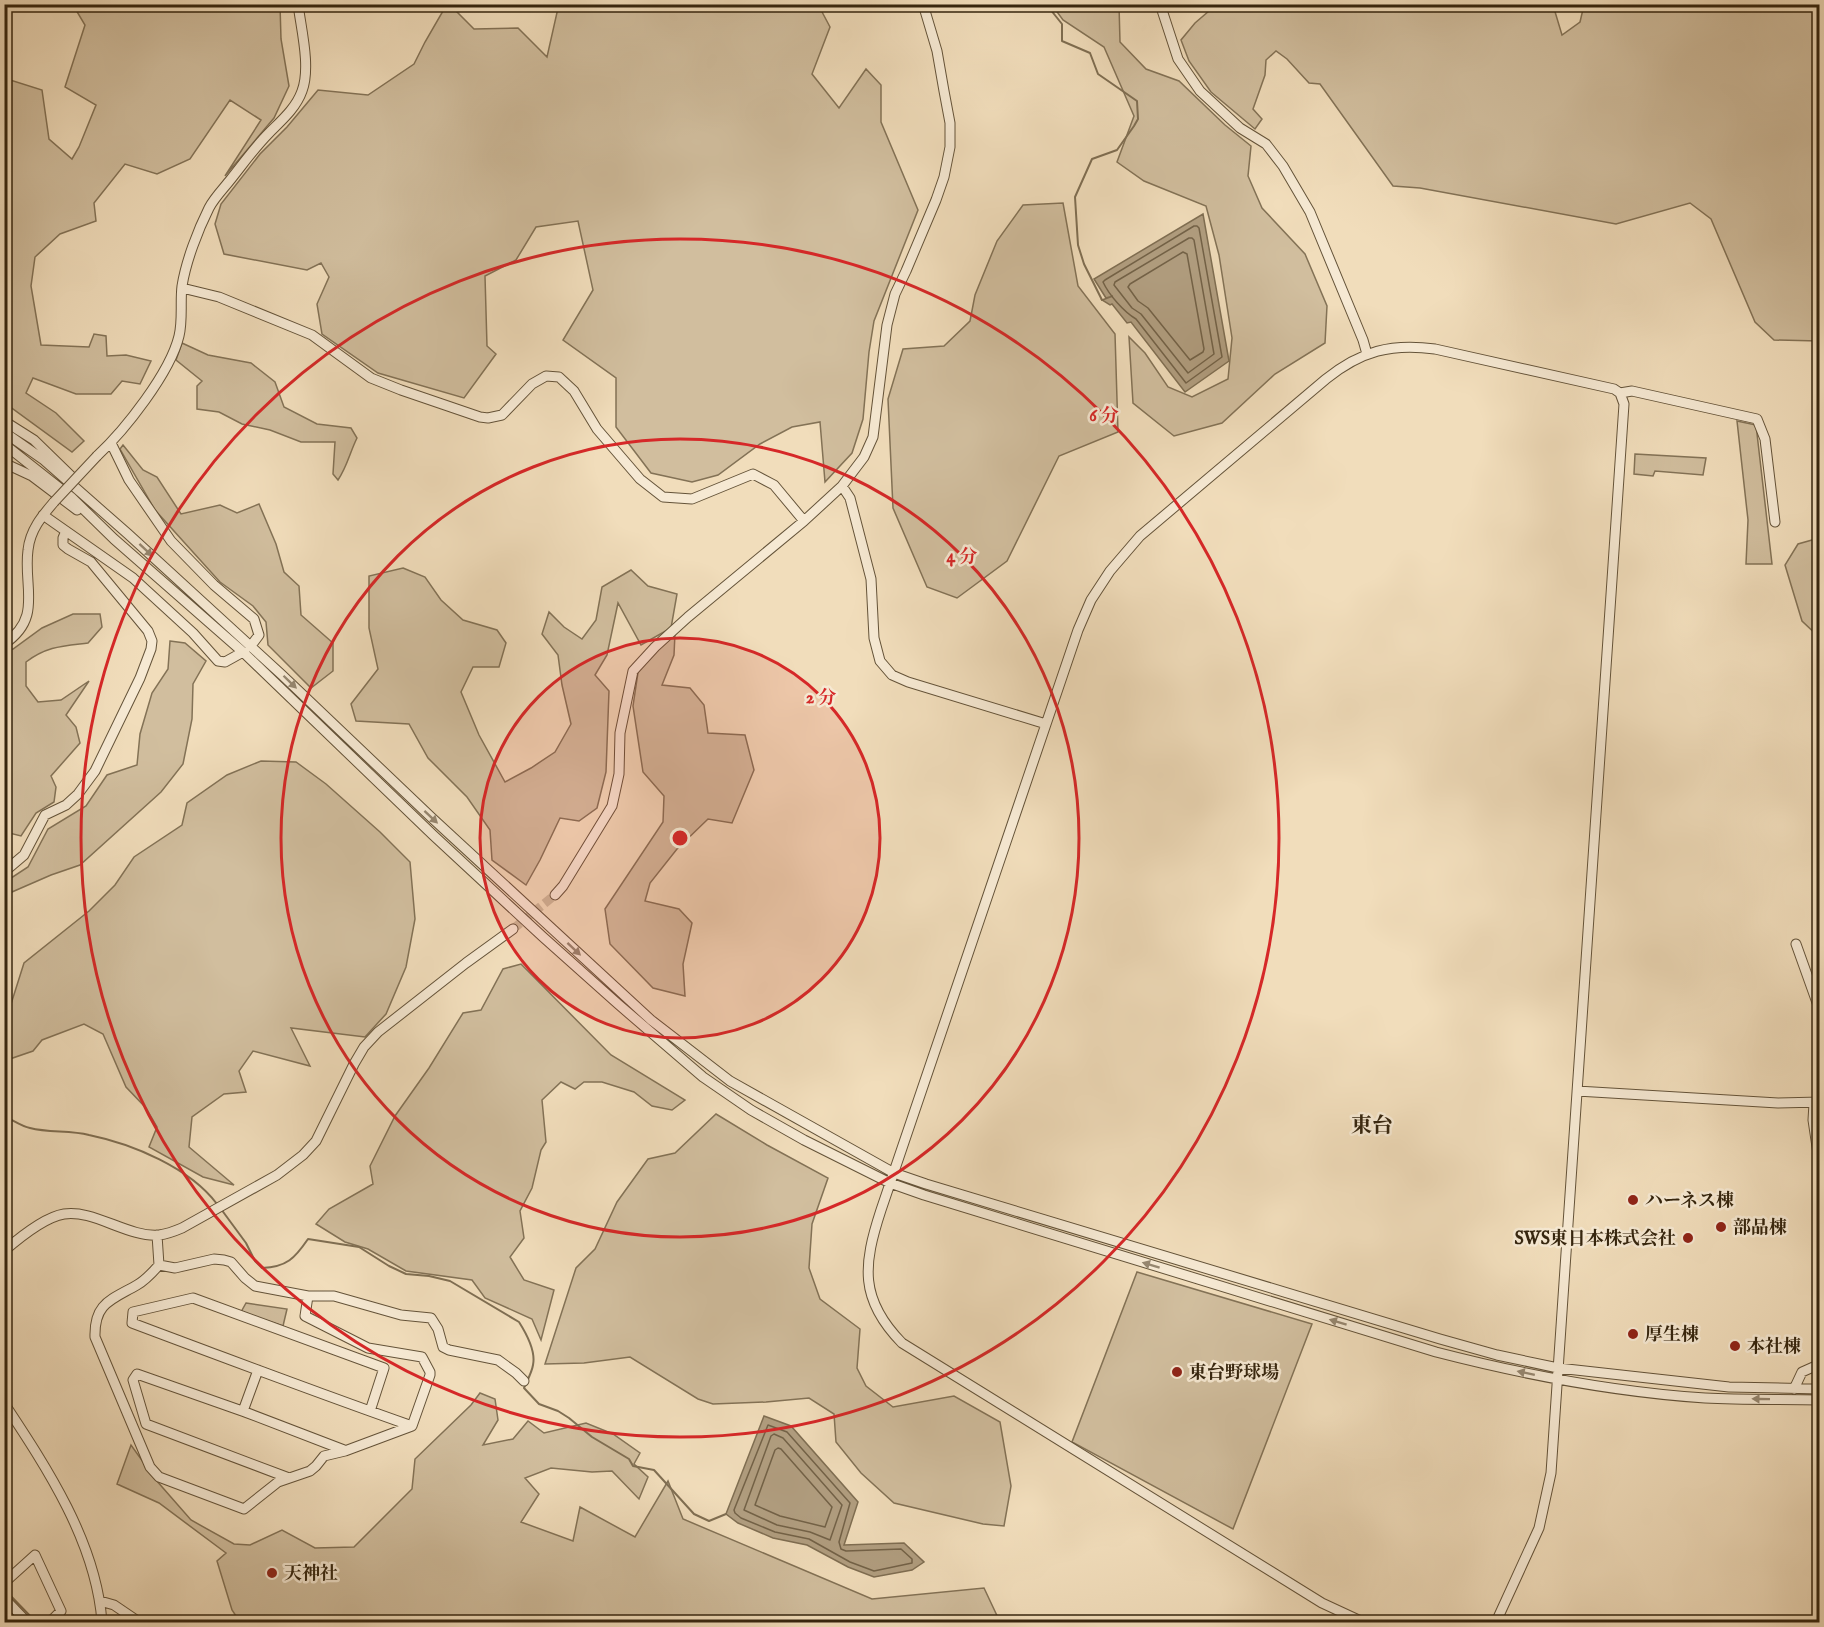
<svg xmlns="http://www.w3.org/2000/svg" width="1824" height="1627" font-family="'IM FELL English','Noto Serif JP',serif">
<rect width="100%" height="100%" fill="#f1ddbb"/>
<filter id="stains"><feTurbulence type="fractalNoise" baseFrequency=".00333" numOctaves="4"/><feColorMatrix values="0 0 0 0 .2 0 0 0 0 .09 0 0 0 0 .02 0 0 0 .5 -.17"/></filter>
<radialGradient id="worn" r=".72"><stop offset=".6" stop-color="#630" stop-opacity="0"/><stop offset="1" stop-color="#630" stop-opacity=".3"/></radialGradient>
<!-- green -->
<path fill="#d1be9e" stroke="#837256" stroke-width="1.5" d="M447 4 450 5 474 29 518 28 547 57 558 8 560 5H809L821 10 830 27 812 74 839 108 866 69 881 85V122L918 210 874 321 869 352 863 419 852 453 825 482 820 422 792 427 760 444 718 475 692 482 651 473 616 427V378L563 340 593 290 578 221 536 227 516 260 485 276 487 346 496 354 464 398 378 373 322 334 317 304 329 277 321 263 307 270 224 254 215 224 221 204 260 154 287 127 318 90 368 95 414 64 425 42Z
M73 5H280L281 39 289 86 274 118 225 176 261 120 230 100 190 159 157 174 125 164 94 203 96 221 60 234 35 257 31 286 41 345 89 347 94 334 106 336 107 356 126 355 151 361 140 384 122 381 111 394H76L33 378 26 393 56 413 84 441 72 452 5 403 4 78 42 90 49 139 72 159 79 147 96 105 65 87 85 25Z
M1052 5H1119L1120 42 1146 69 1179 81 1225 125 1251 146 1248 176 1262 208 1305 254 1327 306 1325 343 1275 374 1222 423 1174 436 1133 403 1129 337 1145 353 1168 387 1192 397 1228 379 1232 338 1219 255 1206 206 1144 181 1117 162 1134 116 1104 47 1063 20Z
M1216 5H1553L1562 35 1580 22 1584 5H1819V341L1774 340 1755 322 1711 219 1690 203 1616 224 1420 188 1393 186 1320 84 1309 83 1287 59 1276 51 1266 60 1265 75 1253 109 1262 119 1255 129 1211 92 1189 61 1181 40 1195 23Z
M1063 203 1078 286 1115 334 1118 432 1059 456 1007 561 957 598 927 587 893 508 888 399 903 349 944 346 970 321 975 295 997 241 1023 205Z
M182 343 208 355 251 363 275 382 284 407 317 424 351 428 357 438C350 452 347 467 338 480L333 474 335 442H301L270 430 242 424 219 412 197 409V386L202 381 176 360Z
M1737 421 1756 425 1772 564H1746L1748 520Z
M123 445 143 470 157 477 181 514 220 505 237 513 259 504 276 544 284 572 299 586 301 615 333 643V671L311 688 268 645 266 622 253 606 220 582 155 510 120 449Z
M1635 454 1706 458 1703 475 1655 471 1653 476 1634 474Z
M1819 538H1820L1819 637 1802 621 1785 565 1798 544Z
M403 568 425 577 441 600 463 620 497 630 506 643 499 667H473L461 692 479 735 505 782 531 768 555 752 571 724 562 685 558 655 542 634 549 612 564 627 582 639 596 620 602 587 631 570 648 586 677 594 671 628 641 645 618 603 607 655 595 675 609 691 606 772 597 808 579 821 560 818 540 860 526 885 492 860 490 830 467 797 428 758 409 724 356 721 351 704 378 669 369 628V576Z
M73 614H100L102 627 88 643C63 646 47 646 26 662V686L38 702 61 700 89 681 66 715 76 727 80 743 51 776 56 787 54 802 36 813 21 836 5 832V652L13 649 42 628Z
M675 633 674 655 662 685 690 688 704 705 708 733 745 735 754 770 732 823 708 819 677 849 650 883 645 901 679 909 692 923 683 964 685 996 653 988 610 944 605 909 663 822 664 796 643 772 633 706 639 666Z
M170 641 185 643 206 661 193 684 192 719 183 764 161 792 80 865 51 875 5 895V882L28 867 48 829 86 806 107 775 137 765 140 734 152 693 168 669Z
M261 761 296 762 326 784 380 832 410 862 415 919 406 967 386 1014 365 1037 291 1028 310 1066 253 1051 239 1071 246 1092 224 1094 192 1117 189 1147 234 1185 203 1177 149 1147 157 1127 146 1108 126 1087 103 1034 84 1024 42 1040 33 1051 7 1060 5 1063V1023L24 963 89 911 115 885 134 857 182 825 187 803 227 775Z
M521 964 611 1055 685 1100 672 1110 652 1106 634 1092 602 1082H584L575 1089 561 1082 542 1100 546 1142 541 1150 532 1188 520 1211 524 1238 510 1257 524 1280 554 1290 541 1340 532 1319 485 1298 472 1280 406 1271 368 1249 345 1242 316 1224 329 1209 373 1184 370 1166 395 1116 429 1068 463 1013 481 1010 503 969Z
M716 1114 767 1145 828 1178 812 1224 809 1268 820 1299 860 1329 857 1368 866 1386 893 1407 954 1396 1000 1422 1011 1486 1004 1526 983 1524 894 1503 861 1473 836 1442 834 1414 809 1398 766 1402 713 1404 698 1399 630 1357 584 1363 545 1364 576 1268 595 1249 617 1202 648 1159 675 1153Z
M1137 1272 1312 1324 1233 1529 1072 1442Z
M246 1303 287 1309 283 1326 241 1312Z
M480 1393 495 1399 498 1420 483 1445 513 1439 528 1421 544 1433 586 1423 613 1434 640 1453 634 1464 648 1477 639 1499 612 1471 592 1472 551 1468 525 1478 539 1494 521 1522 573 1541 580 1507 635 1537 668 1481 683 1519 872 1599 984 1588 1000 1622H240L232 1610 217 1561 226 1553 159 1503 117 1484 131 1445 156 1480 191 1520 234 1544 250 1545 282 1530 315 1548 354 1547 412 1489 415 1459 471 1405Z"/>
<!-- water -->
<path fill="#b19e80" stroke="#7f6e52" stroke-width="1.5" d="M1203 214 1229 361 1185 392 1131 322 1127 323 1112 304 1110 305 1102 300 1113 296 1106 298 1094 279Z
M764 1416 791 1426 858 1502 844 1545 904 1543 924 1562 912 1570 874 1577 848 1567 807 1545 773 1538 738 1523 726 1514Z"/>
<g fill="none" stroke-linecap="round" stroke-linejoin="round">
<!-- shore -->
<path stroke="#736247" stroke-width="1.5" d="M1194 226H1197L1199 228 1222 357 1186 383 1136 319C1124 312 1109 295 1103 282L1105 280Z
M1189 238H1192L1194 240 1214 354 1188 373 1141 314 1132 308 1114 285 1115 282Z
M1183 252 1187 254 1204 349 1203 352 1190 360 1148 308 1138 301 1128 287 1130 284Z
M768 1425 787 1432 850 1503 839 1542 841 1549 846 1551 901 1549 912 1559V1563L874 1571 850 1562 809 1539 775 1532 741 1518 735 1513 734 1510Z
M774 1434 783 1438 842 1505 830 1540 810 1532 777 1525 744 1510 771 1436Z
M778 1448 781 1449 832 1507 825 1527 780 1516 755 1505 775 1450Z"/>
<!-- stream -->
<path stroke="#7f6e52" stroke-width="2" d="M1046 4 1062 24V41L1090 53 1098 74 1137 101 1138 119 1134 126 1117 150 1092 159 1075 197 1078 245 1084 264 1102 300
M4 1116C13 1120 21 1126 30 1128 49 1133 70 1130 89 1135 133 1144 190 1168 217 1204
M221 1209 246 1243 255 1261 262 1268C287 1267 295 1258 308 1239L359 1247 389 1266 406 1274 429 1276 450 1281 519 1322C526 1333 536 1351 533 1365 532 1372 527 1381 524 1388L539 1404 558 1411 569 1418 592 1437 629 1459 633 1466 654 1470 694 1514 709 1521 726 1514
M4 1589 36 1622"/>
<!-- minor-tunnel -->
<path stroke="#cbb898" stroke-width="9" stroke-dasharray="9 4.5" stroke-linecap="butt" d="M513 929 555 895"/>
<defs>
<path id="minor" d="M1160 4 1178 59 1200 91 1240 128 1266 144 1283 166 1310 212 1363 340 1367 354
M182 288 219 297 312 335 371 378 401 390 480 417 488 418 502 415 532 384 546 376 559 377 574 391 597 429 640 479 663 497 692 499 753 474 774 485 804 521
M1620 393 1632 391 1757 419 1765 439 1775 522
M4 421 34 440 71 476
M4 432 44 460 128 534 282 675 432 818 651 1020 730 1081 894 1173 926 1184 1440 1339 1497 1355 1558 1368 1729 1387 1820 1389
M111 443 129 480 171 541 214 585 254 619 259 635 250 647
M4 444 71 497 114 539 243 652 433 835 543 937 618 1004 703 1077 751 1110 804 1140 890 1183 924 1195 1436 1352C1525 1375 1614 1392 1705 1398 1743 1400 1782 1399 1820 1400
M97 456C125 430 170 373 179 336 183 320 180 302 182 286 186 261 198 230 209 208 214 198 224 188 231 179 243 164 255 147 269 133 282 120 296 108 302 91 311 67 301 29 298 4
M4 463 32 476 77 510
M842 486 850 498 871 579 874 638 880 661 892 675 908 682 1046 724
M43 515 133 578 193 633 218 661 225 662 243 652
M4 644C43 618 23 587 28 550 30 530 42 516 54 502
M4 872 24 855 45 815 66 805 78 794 95 771 140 678 151 649 152 641 148 631 91 562 68 549 63 545V538L66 531
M555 895 563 886 612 806 619 774 620 733 633 671 655 647 688 617 804 521 842 486 864 457 873 437 887 325 895 294 906 271 936 200 944 177 950 147V123L944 91 937 51 923 4
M1796 944 1820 1011
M1577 1091 1778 1103 1820 1102
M1814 1103 1813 1120 1820 1167
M157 1235 159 1265C152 1273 146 1280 137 1285 111 1300 94 1303 95 1337L150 1467 159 1477 244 1509 278 1482 310 1471 316 1466 324 1456 345 1451 412 1426 430 1375V1372L422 1357 368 1348 305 1316 308 1296 255 1286 245 1278 231 1262 224 1260 214 1259 175 1268 159 1265
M4 1251C19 1238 45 1217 64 1214 93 1209 129 1238 159 1235 167 1234 175 1231 182 1228L277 1175 303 1155 316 1141 354 1064 364 1047 378 1032 466 963 513 929
M308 1296H334L401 1315 431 1318 438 1329 443 1347 449 1350 498 1360 516 1373 524 1381
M1794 1389 1802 1372 1820 1364
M4 1403C47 1468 96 1542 102 1622
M243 1411 258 1370
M370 1411 384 1368 193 1298 133 1312 132 1323C225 1358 318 1393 412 1426
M289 1478 146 1424 133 1380 137 1374 245 1412 344 1450
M4 1583 35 1555 61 1611 50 1622
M4 1598 27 1622
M100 1601 114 1605 139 1622
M1363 1622 1322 1603 902 1343C859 1299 863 1265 881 1210L1078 630 1091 600 1110 571 1140 536 1326 379C1361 351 1391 343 1435 349L1614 389 1620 393 1624 404 1551 1473 1539 1528 1496 1622"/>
</defs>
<!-- minor casing -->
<use href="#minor" stroke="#645339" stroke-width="11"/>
<!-- minor -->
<use href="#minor" stroke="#f6e9d3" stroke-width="9"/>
<defs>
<path id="minor-bridge" d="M54 502 97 456"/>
</defs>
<!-- minor-bridge casing -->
<use href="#minor-bridge" stroke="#645339" stroke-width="11" stroke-linecap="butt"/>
<!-- minor-bridge -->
<use href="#minor-bridge" stroke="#f6e9d3" stroke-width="9"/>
</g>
<!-- one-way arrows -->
<defs><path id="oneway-solid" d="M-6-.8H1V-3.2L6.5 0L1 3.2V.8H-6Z" transform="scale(1.5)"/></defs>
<g fill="#968770">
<use href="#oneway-solid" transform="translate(146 550) rotate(43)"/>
<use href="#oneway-solid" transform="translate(290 682) rotate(44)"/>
<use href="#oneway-solid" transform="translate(431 817) rotate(43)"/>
<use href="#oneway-solid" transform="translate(574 949) rotate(43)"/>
<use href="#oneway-solid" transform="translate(1151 1265) rotate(-163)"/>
<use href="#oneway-solid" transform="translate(1338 1322) rotate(-163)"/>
<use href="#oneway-solid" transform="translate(1526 1373) rotate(-168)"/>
<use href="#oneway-solid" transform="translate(1761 1399) rotate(-179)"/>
</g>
<!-- distance rings -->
<circle cx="680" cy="838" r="200" fill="#d62828" fill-opacity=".12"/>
<g fill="none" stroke="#d62828" stroke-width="3">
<circle cx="680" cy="838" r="200"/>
<circle cx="680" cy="838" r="399"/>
<circle cx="680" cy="838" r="599"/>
</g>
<!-- markers -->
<g fill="#8f2418" stroke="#f6e9d3" stroke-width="2">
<circle cx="1633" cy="1200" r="6"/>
<circle cx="1721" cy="1227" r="6"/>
<circle cx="1688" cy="1238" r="6"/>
<circle cx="1633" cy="1334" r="6"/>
<circle cx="1735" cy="1346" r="6"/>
<circle cx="1177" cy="1372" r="6"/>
<circle cx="272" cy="1573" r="6"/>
</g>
<g text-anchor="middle" stroke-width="5" stroke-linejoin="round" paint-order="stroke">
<!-- poi labels -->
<g font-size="18" font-weight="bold" fill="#35250e" stroke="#f6e9d3" text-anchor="start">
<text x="1645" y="1206">ハーネス棟</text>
<text x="1733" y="1233">部品棟</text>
<text x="1676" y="1244" text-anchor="end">SWS東日本株式会社</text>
<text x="1645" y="1340">厚生棟</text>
<text x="1747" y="1352">本社棟</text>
<text x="1189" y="1378">東台野球場</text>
<text x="284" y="1579">天神社</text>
</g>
<!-- quarter labels -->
<g font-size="21" font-weight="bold" fill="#35250e" stroke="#f6e9d3">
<text x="1372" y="1132">東台</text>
</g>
</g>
<circle cx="680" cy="838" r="9" fill="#d62828" stroke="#f6e9d3" stroke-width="3"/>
<g font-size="18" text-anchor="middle" font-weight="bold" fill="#d62828" stroke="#f6e9d3" stroke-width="5" stroke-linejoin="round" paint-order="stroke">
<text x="1104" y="421">6 分</text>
<text x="962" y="562">4 分</text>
<text x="821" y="703">2 分</text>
</g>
<!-- margin -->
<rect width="1824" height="1627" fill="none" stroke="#f1ddbb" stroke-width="24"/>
<rect x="6" y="6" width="1812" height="1615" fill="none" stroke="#35250e" stroke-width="3"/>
<rect x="12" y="12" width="1800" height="1603" fill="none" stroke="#35250e" stroke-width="1.5"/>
<rect width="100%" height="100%" filter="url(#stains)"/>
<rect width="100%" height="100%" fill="url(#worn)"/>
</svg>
